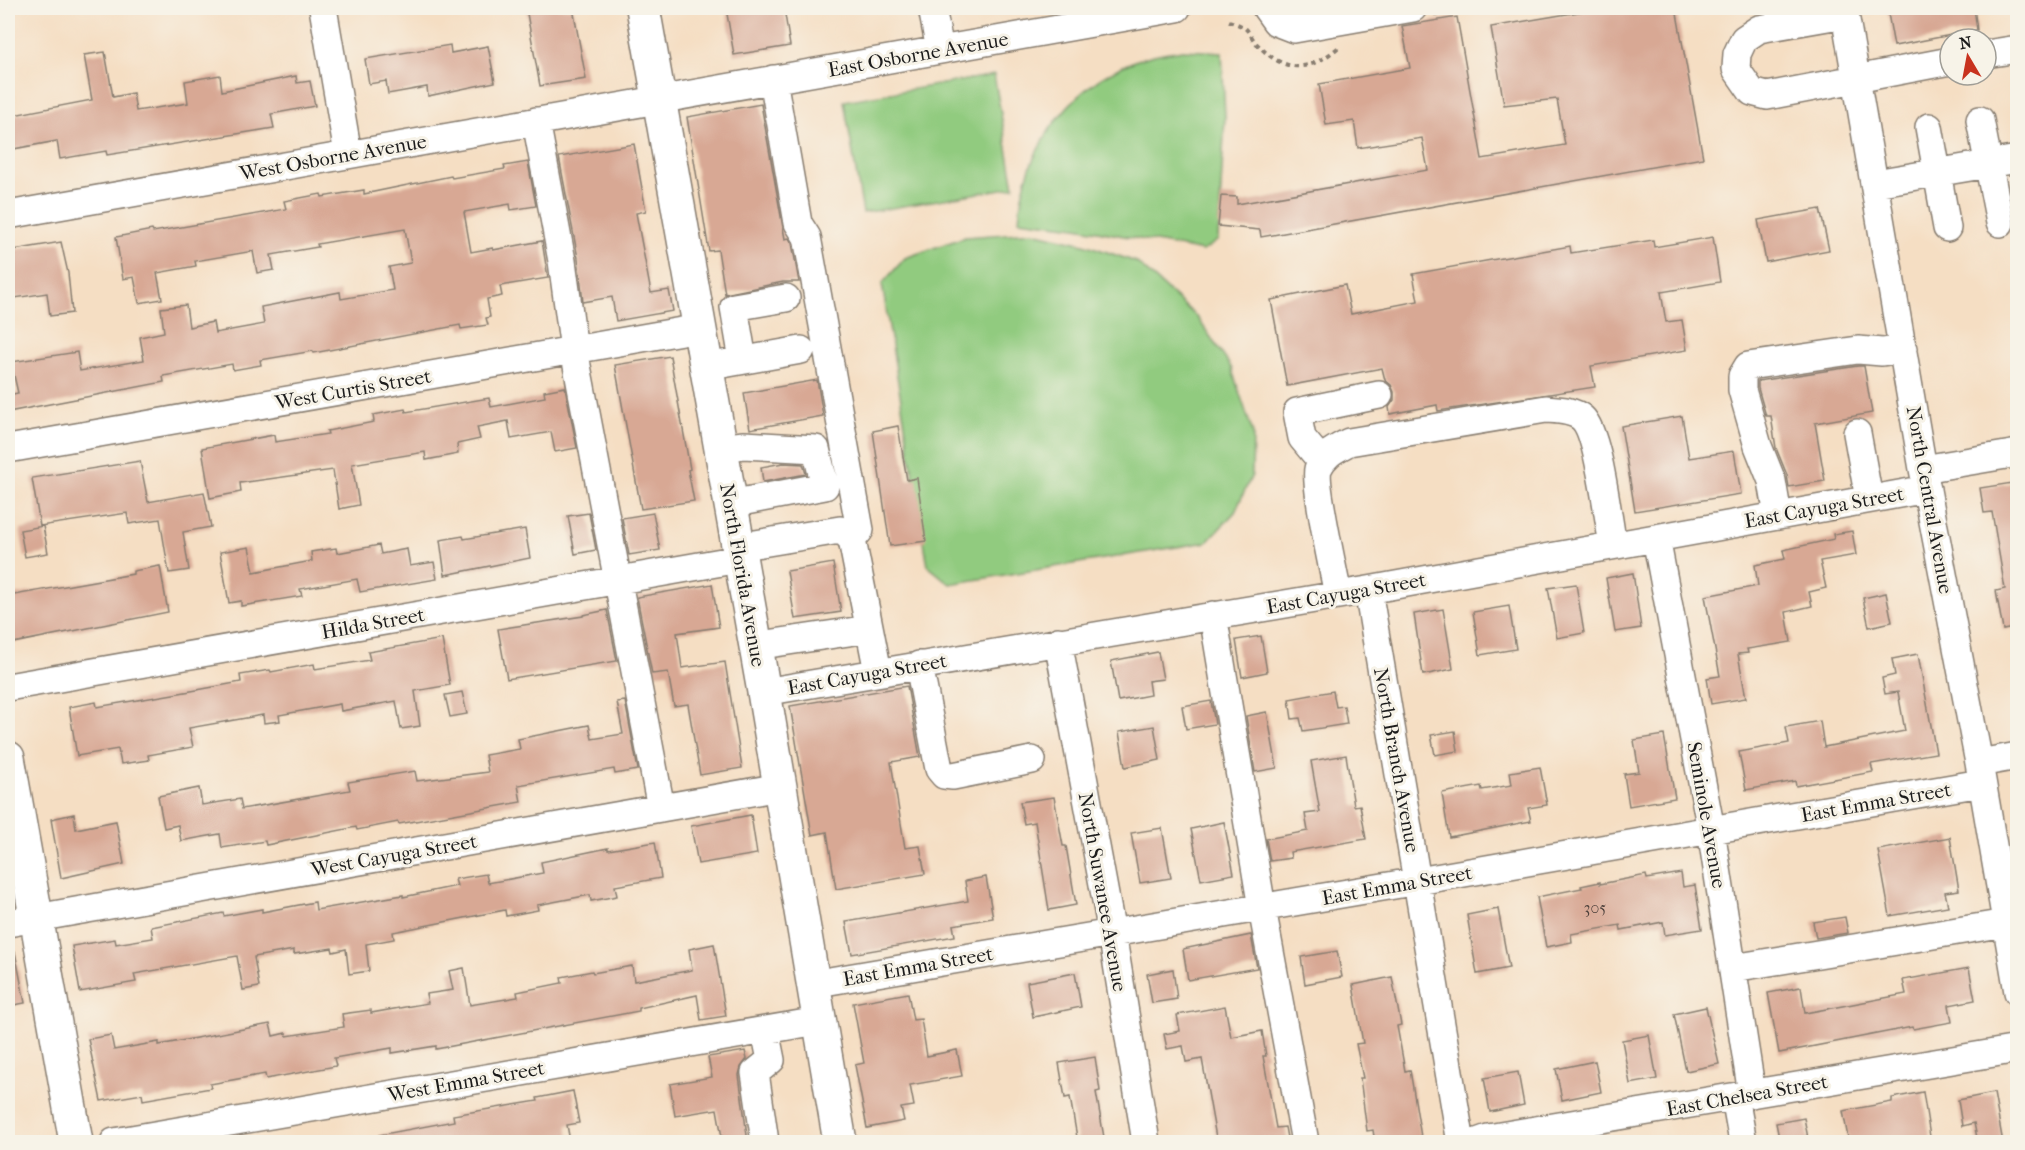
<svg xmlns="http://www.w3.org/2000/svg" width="2025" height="1150" font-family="'IM FELL French Canon',serif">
<rect width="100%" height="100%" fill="#f7f3e8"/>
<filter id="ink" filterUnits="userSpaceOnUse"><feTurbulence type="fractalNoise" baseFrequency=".0167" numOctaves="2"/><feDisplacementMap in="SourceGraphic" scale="12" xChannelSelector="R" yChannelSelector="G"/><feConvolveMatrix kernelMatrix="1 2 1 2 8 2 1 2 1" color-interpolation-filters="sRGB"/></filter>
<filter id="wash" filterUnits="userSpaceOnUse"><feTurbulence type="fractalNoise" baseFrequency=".008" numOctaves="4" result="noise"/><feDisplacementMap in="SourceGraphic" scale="24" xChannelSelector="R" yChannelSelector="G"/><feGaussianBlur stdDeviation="1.35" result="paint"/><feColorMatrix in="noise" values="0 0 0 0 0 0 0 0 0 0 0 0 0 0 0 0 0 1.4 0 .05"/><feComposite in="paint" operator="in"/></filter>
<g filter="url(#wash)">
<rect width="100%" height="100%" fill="#f5dec3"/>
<!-- green -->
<path fill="#91cb7f" stroke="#56744e" stroke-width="1.5" d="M1182 50 1222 52 1225 117 1218 240 1203 251 1076 227 1019 220C1024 144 1076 77 1150 56 1160 53 1171 52 1182 50Z
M994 75 1014 187 863 213 844 101Z
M1033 232 1084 244 1136 262 1197 317 1231 367 1253 433 1252 475 1235 512 1207 542 950 584 928 566 882 284 905 258 965 237Z"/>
<g id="blocks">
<!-- building -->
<path fill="#d8a894" d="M526 8H573L586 79 540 86Z
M726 8H784L790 46 734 55Z
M1602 8H1676L1703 158 1261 237 1260 230 1218 226 1221 196 1237 197V204L1428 170 1422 138 1358 148 1354 121 1326 125 1319 84 1410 68 1402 26 1457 17 1482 159 1565 145 1557 99 1504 105 1491 27Z
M1887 8H1974L1977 30 1894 46Z
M450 45 451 53 488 46 495 82 428 96 427 87 388 94 386 81 369 84 365 59Z
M105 52 113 97 133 93 136 111 188 103 185 81 220 75 222 91 296 76 297 83 310 81 315 106 271 114 274 128 107 155 106 151 60 159 57 141 8 150V116L92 100 84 55Z
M761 104 785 239 789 238 792 243 799 282H783L725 294 718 250 709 251 687 117Z
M634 144 646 211 636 213 651 293 669 290 673 311 616 321 612 297 583 302 578 258 559 157Z
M528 162 536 206 511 210 510 204 464 212 471 252 493 248V250L542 241 548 278 500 286 502 296 487 299 490 317 486 318 488 325 461 329 460 325 314 353 313 351 260 360 261 365 233 370 232 364 163 376 164 382 8 412V395L18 393 11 362 77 352 80 371 144 360 140 337 164 332 161 308 186 305 189 327 213 322 215 333 264 324 261 307 340 292 341 299 393 290 389 267 411 263 405 229 317 244 318 247 271 255 274 270 257 273 253 251 195 261 196 266 157 273 162 299 139 303 134 277 123 279 116 237 152 230 153 232 286 209 284 201 321 194 322 197 364 190V194L451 176 452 178 505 169 504 166Z
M1820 209 1829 250 1766 262 1758 220Z
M1713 237 1720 282 1661 292 1666 322 1682 320 1687 350 1591 366 1595 387 1438 411 1437 405 1390 414 1389 407 1394 400V392L1391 385 1385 380 1382 368 1287 386 1271 300 1345 285 1351 314 1418 301 1413 274 1570 246 1571 253 1653 240 1654 247Z
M61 242 68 273 72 313 50 316 47 293 8 299V251Z
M670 356 690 469 688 470 694 501 641 509 615 365Z
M1858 366H1864L1872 413 1815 423 1825 481 1789 487 1787 475 1776 448 1771 416H1766L1758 388V381Z
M817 380 823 416 750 429 744 393Z
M565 387 577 448 555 452 551 432 511 439 508 421 477 427 480 439 457 444 458 454 426 460 425 452 352 464 359 505 339 509 333 470 240 483 241 492 210 498 202 448 274 435 275 442 328 434 327 431 374 422 373 415 405 409 406 412 489 398 491 407 545 397 544 391Z
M1682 416 1689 458 1734 451 1741 494 1635 511 1621 426Z
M898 426 907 480 917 478 926 541 890 546 873 431Z
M140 461 148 502 204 492 211 527 183 532 189 570 169 573 160 519 129 524 127 513 40 526 32 478Z
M783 463 803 464 806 474 763 482 761 467Z
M2012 483 2018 517V627L2003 630 1996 591 2005 589 1992 512 1984 513 1980 488Z
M589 513 596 550 575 554 568 516Z
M653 513 660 550 629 555 622 518Z
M43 526 48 553 25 557 20 530Z
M525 529 530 558 445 575 440 540 463 536 464 539Z
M1852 531 1856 555 1820 561 1826 588 1809 592 1812 606 1786 612 1791 642 1747 649 1748 653 1738 654 1746 698 1711 704 1707 678 1720 676 1705 596 1758 586 1755 565 1785 559 1783 550 1834 539 1833 534Z
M379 545 381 554 407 549 410 566 434 562 437 579 360 592 357 579 300 589 302 596 241 606V601L229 603 220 552 249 547 254 572 312 561 311 552 336 548 337 553Z
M833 563 841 612 795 619 787 571Z
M160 566 168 612 13 643 8 596 133 574V571Z
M1633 573 1641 628 1615 632 1606 578Z
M712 584 719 627 677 633 682 668 725 662 742 768 700 775 688 704 674 706 668 672 652 674 637 597Z
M1576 584 1584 633 1557 638 1548 588Z
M1886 593 1892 622 1869 627 1863 598Z
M1509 606 1516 649 1480 655 1473 612Z
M1443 609 1453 669 1423 675 1414 614Z
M607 610 617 661 507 679 498 629 583 616V615Z
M1261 636 1267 672 1242 677 1236 640Z
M442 639 450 685 415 691 420 726 401 729 396 701 341 711 340 704 279 715 280 721 264 723 263 715 189 728 193 747 148 755 149 760 121 764 118 749 77 756 69 707 96 702 97 707 197 690 241 682 240 675 270 670 271 672 314 664 315 669 370 660 368 652Z
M1158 652 1163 679 1148 681 1150 695 1118 701 1111 661Z
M1918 654 1936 753 1871 764 1873 772 1796 786 1795 781 1746 790 1739 752 1789 743 1786 727 1820 721 1824 747 1905 731 1898 692 1885 694 1882 678 1895 675 1892 659Z
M907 686 920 757 891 762 905 848 920 846 925 874 836 889 827 832 812 835 790 706Z
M1333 691 1336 707 1344 706 1347 724 1303 731 1300 718 1292 719 1289 699Z
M462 692 467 714 450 717 445 695Z
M625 701 638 770 615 774 614 769 518 785 521 802 399 824 398 822 357 830 356 827 266 845 265 841 222 848 220 834 181 841 178 825 164 828 158 796 199 788 202 805 240 799 242 809 350 790 348 782 415 771 417 781 488 772 485 755 520 749 518 739 589 725 592 739 623 734 617 702Z
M1211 701 1215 724 1186 729 1182 706Z
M1267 712 1277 768 1255 772 1246 716Z
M1154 726 1160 760 1125 767 1119 732Z
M1455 731 1458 751 1435 755 1431 735Z
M1664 735 1675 798 1629 806 1624 774 1639 772 1634 740Z
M1346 755 1354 806 1360 805 1366 839 1290 852 1291 858 1270 861 1266 839 1308 831 1305 814 1320 812 1311 761Z
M1540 767 1547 805 1528 808 1531 821 1449 837 1442 793 1481 786 1482 790 1512 785 1510 772Z
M1054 797 1063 846H1066L1076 905 1049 910 1035 822 1024 824 1020 802Z
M74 814 76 829 116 821 124 864 61 878 51 819Z
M751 815 757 854 698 864 691 826Z
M1224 822 1234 874 1201 880 1191 829Z
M1162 828 1171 878 1140 883 1131 833Z
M1950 837 1959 890 1945 892 1948 906 1890 916 1878 850Z
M655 842 661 878 615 886 617 896 591 901 590 895 537 905 538 910 506 916 505 910 393 932 394 939 366 944 369 971 349 974 346 949 333 952 332 948 294 954V950L254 957 259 987 243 990 237 956 134 974 136 982 80 992 72 946 115 939 116 944 153 938 151 927 223 913 224 916 262 909V912L315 902 316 910 403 895V897L457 886 455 879 486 874 488 883 543 873 541 862 608 848V850Z
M1681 873 1683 887 1695 885 1702 929 1665 935 1663 922 1621 930 1620 925 1571 934 1572 942 1546 947 1537 897 1582 888 1581 886 1600 882V884L1646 875 1647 879Z
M986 877 993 918 953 925 955 936 852 954 846 922 968 901 965 881Z
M1498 909 1509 968 1477 974 1467 915Z
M1845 917 1848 933 1816 938 1813 922Z
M1251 935 1257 968 1188 980 1183 949Z
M714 944 726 1016 701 1020 697 995 639 1008V1011L436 1049V1046L392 1053V1048L334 1058 336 1066 266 1079 265 1074 210 1084 211 1088 143 1100 142 1094 101 1101 88 1039 111 1035 114 1050 159 1042V1045L270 1024 273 1036 286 1033 287 1036 344 1027 342 1014 371 1010V1013L428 1003 426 994 453 990 449 971 464 968 470 1005 518 997 517 992 562 983 561 977 592 971 593 973 632 966 634 981 692 970 689 949Z
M1337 951 1342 977 1305 984 1301 957Z
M15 952 25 1003 8 1006V953Z
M1969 968 1975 1000 1949 1005 1952 1022 1913 1029 1912 1027 1779 1053 1768 993 1801 987 1805 1013 1906 994 1903 980Z
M1173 969 1177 999 1152 1003 1147 974Z
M1075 973 1081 1007 1033 1017 1027 982Z
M1392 977 1401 1025 1397 1026 1405 1071 1410 1070 1422 1143H1375L1373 1130 1367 1131 1360 1078H1363L1356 1044 1363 1043 1353 985Z
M908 993 913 1020 921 1019 927 1056 957 1050 962 1076 910 1085 914 1106 901 1108 904 1121 867 1128 855 1065 864 1063 853 1003Z
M1225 1006 1231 1037 1262 1031 1266 1056H1263L1276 1128 1285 1127 1288 1143H1217L1202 1059 1186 1062 1183 1046 1167 1049 1164 1034 1180 1031 1177 1015Z
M1706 1007 1719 1064 1686 1071 1674 1014Z
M1649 1035 1657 1079 1630 1084 1622 1040Z
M745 1051 747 1059 741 1067 739 1075 748 1143H723L717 1109 675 1116 670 1084 712 1077 708 1057Z
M1095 1057 1100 1091 1096 1092 1105 1143H1078L1070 1097 1065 1098 1059 1063Z
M1595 1061 1601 1092 1562 1100 1556 1069Z
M1518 1072 1524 1105 1490 1112 1484 1078Z
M573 1091 579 1123 567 1125 570 1141 561 1143H380L379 1135 454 1121 453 1115 538 1101 537 1098Z
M1923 1092 1931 1143H1849L1843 1111 1892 1102V1098Z
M1994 1093 2003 1143H1978L1974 1123 1962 1126 1958 1100Z
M1804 1118 1809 1143H1780L1776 1123Z"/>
</g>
</g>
<g filter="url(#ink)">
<use href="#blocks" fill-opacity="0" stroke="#887d70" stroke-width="1.5"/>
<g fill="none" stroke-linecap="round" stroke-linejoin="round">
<defs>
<path id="minor" d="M323 8 348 154
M932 8 940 50
M1266 8 1276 22 1294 29 1413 8
M1844 8 1923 469 1979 763 2018 992
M1845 14 1759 29 1744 39 1737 54 1736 69 1752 92 1767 96 1950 61
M1986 54 2018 49
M773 79 798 223 807 237 860 530 852 540
M1980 120 2000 223
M536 121 562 261 574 350 661 808
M1929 127 1947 228
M1875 183 2018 159
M8 215 1177 8
M743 360 734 307 786 298
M706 367 801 350
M1857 433 1869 499
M720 448 744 445 816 449 825 486 730 504
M8 449 699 328
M1322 462 1302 438 1297 412 1379 395
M1923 469 2018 453
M1778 516 1772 481 1758 446 1742 390V376L1748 366 1858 350 1882 352 1903 349
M1656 538 1711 830 1752 1094
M737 547 840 530 845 532 852 540 878 672
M1368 590 1460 1137 1458 1142
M1338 595C1334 574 1314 483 1318 469 1324 454 1336 449 1349 442L1546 409C1558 410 1573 410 1582 418 1599 433 1608 520 1613 545
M1213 615 1262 908 1305 1142
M1058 641 1112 933 1146 1142
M755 646 869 629
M919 665 939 769 944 775 953 776 1032 760
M8 687 739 559
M764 692 1368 590 1927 489
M1979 763 2018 756
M8 923 780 787
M1733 968 2006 923
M812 984 1418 881 1981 783
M1735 1097 1743 1142
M114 1142 818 1021
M765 1142 755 1073 771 1060 765 1030
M1477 1142 1488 1138 2018 1049"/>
<path id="major" d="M643 8 764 692 840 1142
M8 758 76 1142"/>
</defs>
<!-- minor casing -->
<use href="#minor" stroke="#887d70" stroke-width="30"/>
<!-- major casing -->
<use href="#major" stroke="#887d70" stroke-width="36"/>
<!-- path -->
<path stroke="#887d70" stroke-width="4" stroke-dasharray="4.5 4.5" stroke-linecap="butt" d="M1434 14 1472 8
M1229 21C1234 23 1242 25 1246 29 1250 33 1253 40 1257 44 1286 75 1311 72 1341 45"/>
<!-- minor -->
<use href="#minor" stroke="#fff" stroke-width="27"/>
<!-- major -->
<use href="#major" stroke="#fff" stroke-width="33"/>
</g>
</g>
<g text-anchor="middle" stroke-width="6" stroke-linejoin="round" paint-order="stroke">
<!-- number labels -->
<g font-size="16" fill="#4b3f3a">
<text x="1595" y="913">305</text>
</g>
<!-- street labels -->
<g font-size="20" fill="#1c1c1c" stroke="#f7f3e8">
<text transform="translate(918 54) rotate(-10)" y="7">East Osborne Avenue</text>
<text transform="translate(333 157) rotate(-10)" y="7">West Osborne Avenue</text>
<text transform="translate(353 389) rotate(-10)" y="7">West Curtis Street</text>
<text transform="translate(1930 500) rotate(80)" y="7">North Central Avenue</text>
<text transform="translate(1824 507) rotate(-10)" y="7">East Cayuga Street</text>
<text transform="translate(743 575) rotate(80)" y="7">North Florida Avenue</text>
<text transform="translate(1346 593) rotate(-10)" y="7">East Cayuga Street</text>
<text transform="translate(373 623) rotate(-10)" y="7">Hilda Street</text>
<text transform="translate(867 674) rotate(-10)" y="7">East Cayuga Street</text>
<text transform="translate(1397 760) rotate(80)" y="7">North Branch Avenue</text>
<text transform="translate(1876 802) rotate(-10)" y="7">East Emma Street</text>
<text transform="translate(1707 815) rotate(80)" y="7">Seminole Avenue</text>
<text transform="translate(394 855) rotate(-10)" y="7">West Cayuga Street</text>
<text transform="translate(1397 885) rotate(-10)" y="7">East Emma Street</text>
<text transform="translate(1103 892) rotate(80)" y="7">North Suwanee Avenue</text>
<text transform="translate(918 966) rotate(-10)" y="7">East Emma Street</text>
<text transform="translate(466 1081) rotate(-10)" y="7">West Emma Street</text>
<text transform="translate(1747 1095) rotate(-10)" y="7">East Chelsea Street</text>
</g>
</g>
<!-- margin -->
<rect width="2025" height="1150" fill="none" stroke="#f7f3e8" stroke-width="30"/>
<!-- north arrow -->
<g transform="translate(1968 57) rotate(350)"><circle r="28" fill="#f7f3e8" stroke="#9f9d96" stroke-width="1.5"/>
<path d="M0-4.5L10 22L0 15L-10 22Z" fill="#c8321e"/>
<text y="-9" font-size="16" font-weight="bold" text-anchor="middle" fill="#1c1c1c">N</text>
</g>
</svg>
